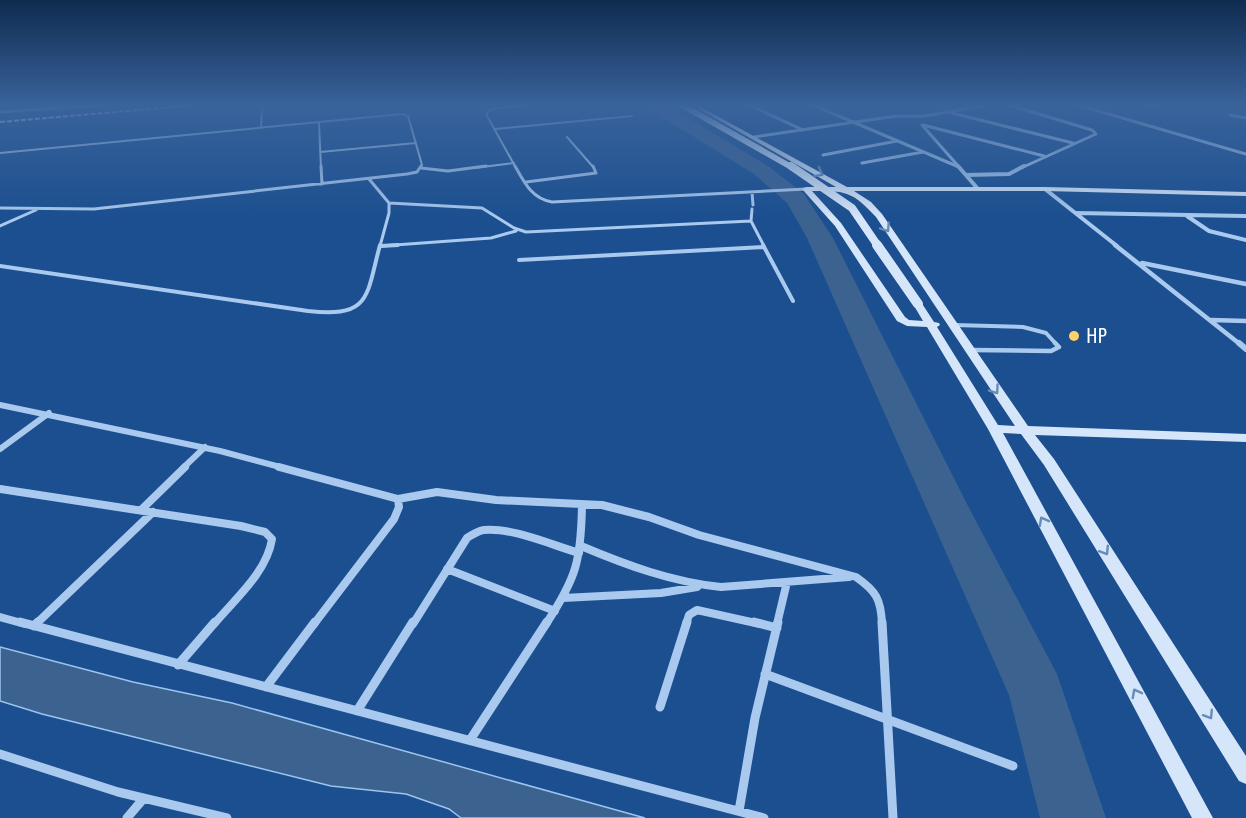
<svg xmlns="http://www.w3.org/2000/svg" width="1246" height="818" font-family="'Asap Condensed',sans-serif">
<rect width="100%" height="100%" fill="#1b4f8f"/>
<!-- water -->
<path fill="#3c6290" stroke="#9cc4f0" stroke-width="1.5" d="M0 647 133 682 232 703 645 818H461L449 809 406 794 331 786 42 714 0 701Z"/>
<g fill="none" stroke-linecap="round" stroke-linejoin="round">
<!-- river -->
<path fill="#3c6290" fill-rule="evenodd" d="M647 105H666L768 166 804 194 833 238 968 506 1057 674 1106 818H1040L1009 695 807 238 787 203 754 174 649 109Z"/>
<!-- lane-far3 -->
<path stroke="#a9c9ee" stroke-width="2" d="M319 123 321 168
M261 128 262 110
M495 129 632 116
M567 137 594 168
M320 152 416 143
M0 153 402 114 408 116 422 165 420 168
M474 168 514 163
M516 168 486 114 491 109 528 105"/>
<!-- lane-far2 -->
<path stroke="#a9c9ee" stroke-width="3" d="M321 166 322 184
M515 166C524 182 532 199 552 202L806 189
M421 168 448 171 486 166
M369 179 389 203V213L380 246
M526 182 596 173 593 166
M752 192 753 205
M389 203 482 208 514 228 526 232 751 221
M0 208 94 209 407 174 417 172 421 166
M752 209 751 221 764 246
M0 226 36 210
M381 246 491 238 516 231"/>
<!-- lane-far1 -->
<path stroke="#a9c9ee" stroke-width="4" d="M763 245 793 301
M381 246 398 245
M519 260 764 247
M0 266 308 311C371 318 366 297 380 245
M954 325 1023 327 1046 333 1057 345"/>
<!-- lane -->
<path stroke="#a9c9ee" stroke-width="4.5" d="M971 350 1051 351 1059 347 1055 343"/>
<!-- street-far5 -->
<path stroke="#a9c9ee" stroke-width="3" d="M749 105 803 130
M813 105 959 167
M1009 105 1092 130 1096 134 1021 168
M1078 105 1246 154
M1143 105H1163
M0 112 103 105
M948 112 1073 143
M1230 115 1246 118
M922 125 960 168
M923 125 1044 156
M754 137 896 116H924L987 105
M823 155 897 141
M862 163 923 152"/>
<!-- street-far4 -->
<path stroke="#a9c9ee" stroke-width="4" d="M958 166 978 189
M966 175 1009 174 1024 166
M1045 189 1117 246
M1076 213 1246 216
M1187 216 1209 231 1246 240"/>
<!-- street-far3 -->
<path stroke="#a9c9ee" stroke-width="4.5" d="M1115 245 1241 345
M1142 263 1246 284
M1211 320 1246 321"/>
<!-- street-far2 -->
<path stroke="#a9c9ee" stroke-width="6" d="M1239 343 1246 349
M0 405 220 451 284 468
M0 449 49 413
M183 468 205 447"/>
<!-- street-far1 -->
<path stroke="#a9c9ee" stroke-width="8" d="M279 467 398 499 399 507 394 519 314 624
M0 489 241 526 265 532 272 539C267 572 235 599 214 624
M398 499 437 492 496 500 602 505 649 517 699 535 856 577C876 591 881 599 882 624
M141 510 185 467
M581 546C626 565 672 582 721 587L849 577
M447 569 555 611
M563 598 661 593 697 587
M0 617 25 624
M36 624 153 512
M413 624 467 538C472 535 477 531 484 530 511 527 552 545 579 553
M546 624C577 577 581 560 582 505
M686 624 689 615 697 610 760 624
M777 624 787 582"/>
<!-- street -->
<path stroke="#a9c9ee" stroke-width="9" d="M20 622 764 818
M754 622 777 628
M882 622 893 818
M34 626 38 622
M178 665 215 622
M765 674 1013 766
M266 687 315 622
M660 707 687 622
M357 711 413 622
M470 740 547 622
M0 754 118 792 227 818
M739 811 755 718 778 622
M127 818 144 798"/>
<!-- secondary -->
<path fill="#d6e6fa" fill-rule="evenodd" d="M692 105H697L847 187H1045L1246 192V196L1045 191H854L871 202 882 214 1028 426 1246 434V442L1035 435 1054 459 1246 756V784L1239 781 1044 465 1021 434 1003 433 1213 818H1192L988 429 927 327 907 326 897 321 835 226 802 189 806 187H836ZM812 191C846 191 852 191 876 217L1015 426 998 425 937 327 940 325 939 323 934 322 921 302 918 301 913 304 923 321 909 320 905 317 841 223Z"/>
<!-- rail -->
<path stroke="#fff" stroke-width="2" stroke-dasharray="5 2" stroke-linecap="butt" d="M0 122 197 105"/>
<!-- secondary-bridge-far2 -->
<path stroke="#d6e6fa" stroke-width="6" d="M682 105 793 168"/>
<!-- secondary-bridge-far1 -->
<path stroke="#d6e6fa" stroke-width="8" d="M791 166 852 208 878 246"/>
<!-- secondary-bridge -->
<path stroke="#d6e6fa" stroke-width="10" d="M877 245 918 304"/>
</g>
<!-- one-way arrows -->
<defs><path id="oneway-chevron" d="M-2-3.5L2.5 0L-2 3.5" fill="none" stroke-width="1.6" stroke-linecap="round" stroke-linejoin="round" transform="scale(1.5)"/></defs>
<g stroke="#668bba">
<use href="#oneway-chevron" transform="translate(819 173) rotate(29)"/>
<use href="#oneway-chevron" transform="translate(886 228) rotate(56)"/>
<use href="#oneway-chevron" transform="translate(995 390) rotate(55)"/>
<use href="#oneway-chevron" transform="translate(1043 521) rotate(-118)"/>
<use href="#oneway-chevron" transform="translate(1105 551) rotate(58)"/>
<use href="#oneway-chevron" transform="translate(1136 693) rotate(-118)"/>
<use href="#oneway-chevron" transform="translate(1209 715) rotate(58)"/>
</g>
<!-- sky -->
<linearGradient id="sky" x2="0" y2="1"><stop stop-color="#0f2b4f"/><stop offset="0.48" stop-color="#39639b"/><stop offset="1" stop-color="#39639b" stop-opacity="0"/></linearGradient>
<rect width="1246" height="219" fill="url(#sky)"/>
<!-- markers -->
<circle fill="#ffd166" stroke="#1b4f8f" stroke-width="2" cx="1074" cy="336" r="6"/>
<g text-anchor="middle" stroke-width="5" stroke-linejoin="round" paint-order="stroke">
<!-- poi labels -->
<g font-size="20" fill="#fff" stroke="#1b4f8f" text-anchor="start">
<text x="1086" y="343">HP</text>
</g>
</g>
</svg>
